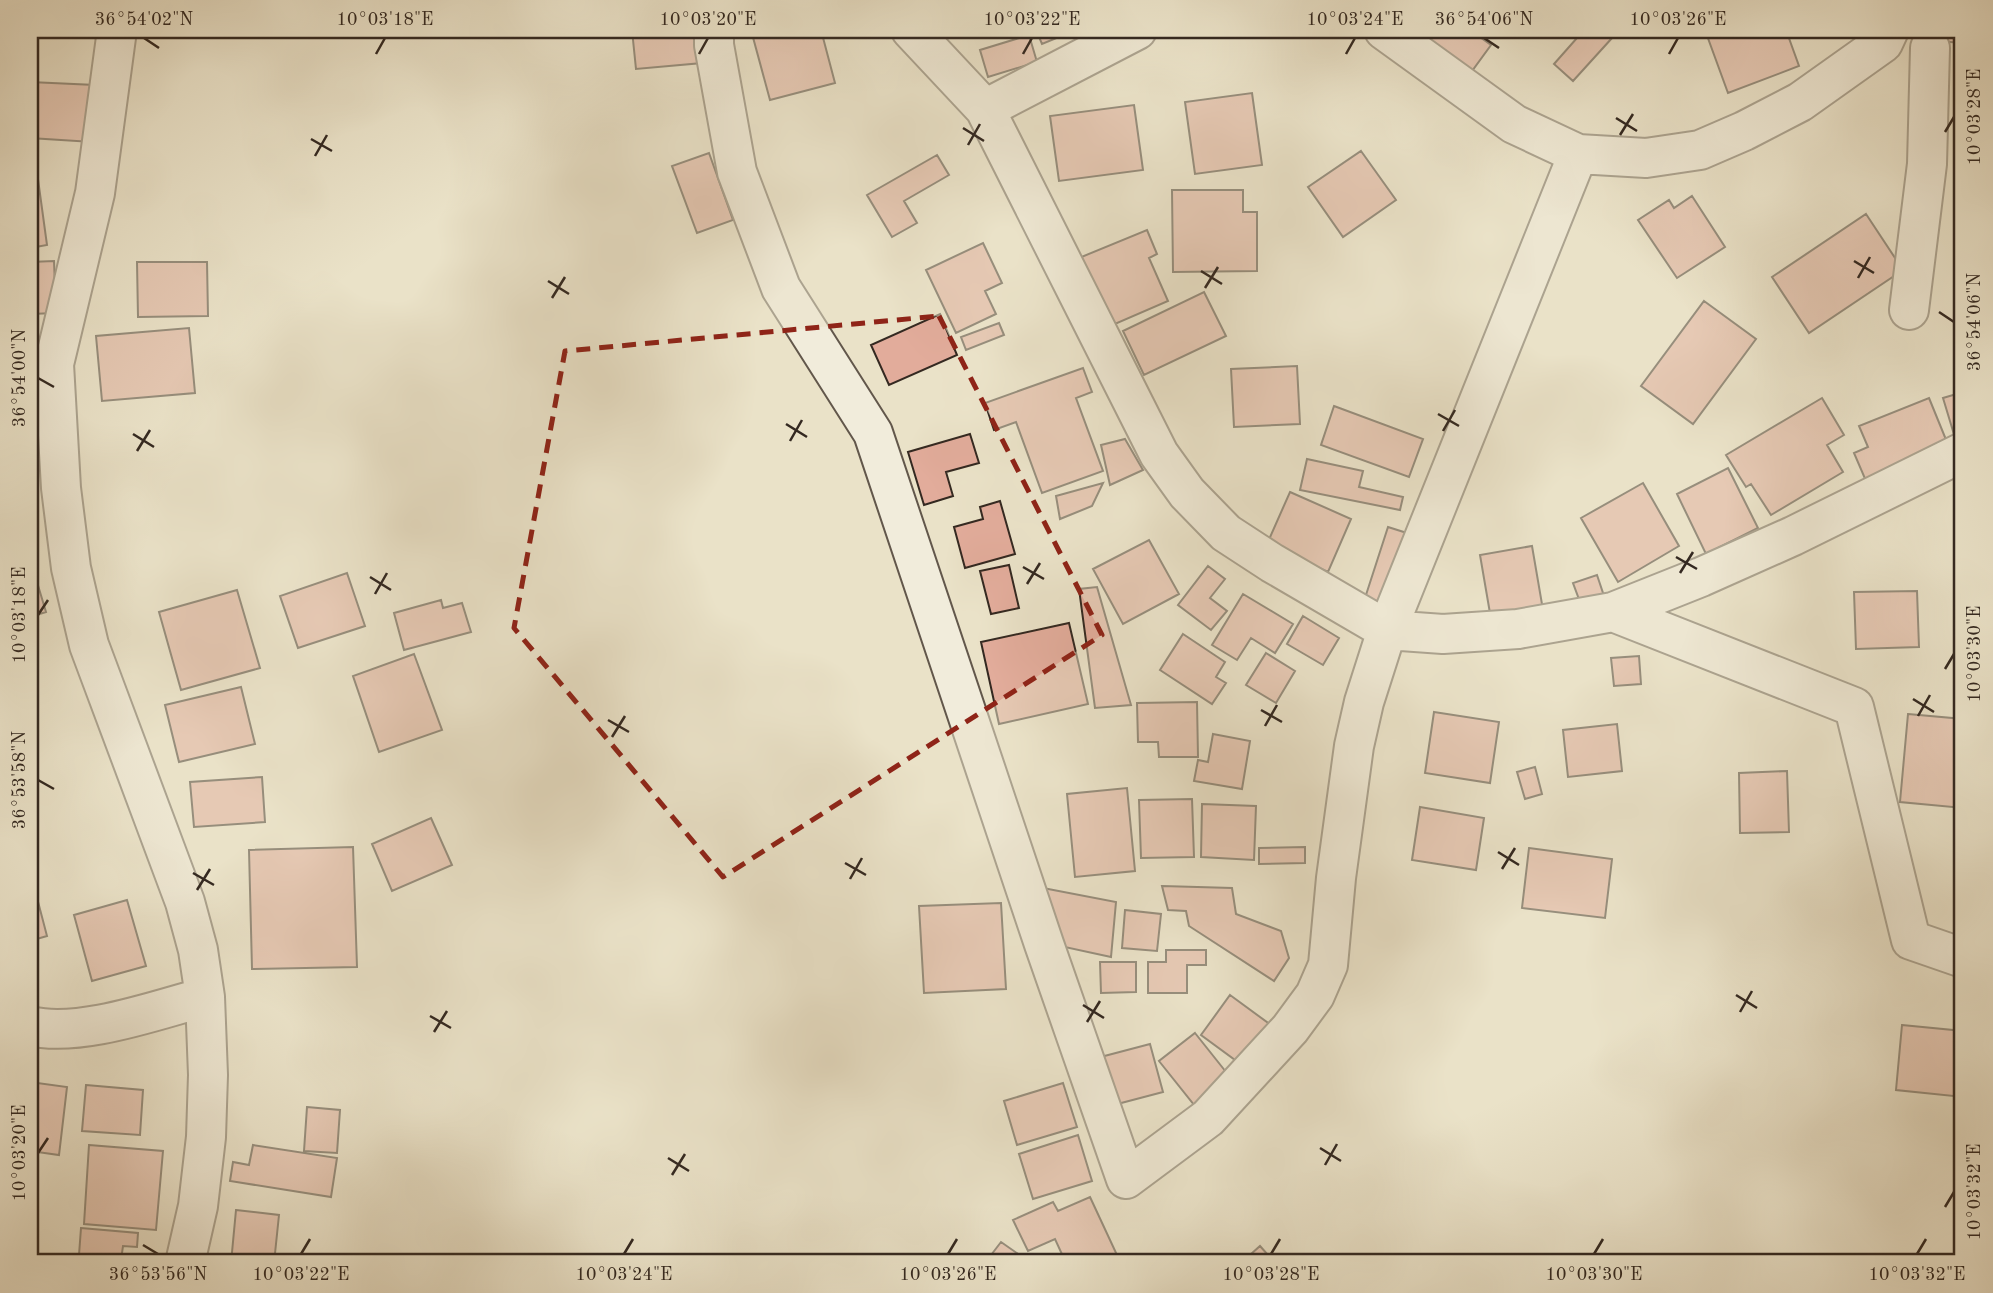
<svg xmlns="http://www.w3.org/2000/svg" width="1993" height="1293" font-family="'Old Standard TT',serif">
<rect width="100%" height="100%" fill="#eae2c8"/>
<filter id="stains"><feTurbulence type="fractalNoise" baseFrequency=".00286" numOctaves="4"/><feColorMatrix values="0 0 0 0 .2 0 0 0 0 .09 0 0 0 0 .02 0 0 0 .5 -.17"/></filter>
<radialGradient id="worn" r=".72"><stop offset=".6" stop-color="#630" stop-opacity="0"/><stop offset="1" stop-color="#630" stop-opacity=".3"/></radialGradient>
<!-- building -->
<path fill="#e2ac9b" stroke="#342921" stroke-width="2" d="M30 30H38L37 71H30Z
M632 30H699L702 63 636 69Z
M751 30H821L835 83 770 100Z
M1036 30H1076L1042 44Z
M1414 30H1470L1491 45 1472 71Z
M1584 30H1602L1612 38 1573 81 1554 64Z
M1705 30H1786L1799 66 1728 93Z
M1938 30H1963V43L1937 41Z
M1029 35 1037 62 988 77 980 50Z
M30 82 95 85 92 142 30 138Z
M1252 93 1262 165 1195 174 1185 102Z
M1134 105 1143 170 1059 181 1050 116Z
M1361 151 1396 200 1343 237 1308 187Z
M709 153 733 220 697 233 672 166Z
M937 155 949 175 904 201 917 223 892 237 867 195Z
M37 172 47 245 30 248V173Z
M1172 190H1243V212H1257V271L1173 272Z
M1692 196 1725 247 1677 278 1638 220 1669 200 1674 208Z
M1866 214 1903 270 1809 333 1772 277Z
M1147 230 1157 254 1149 258 1168 301 1108 327 1079 258Z
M983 243 1002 283 985 291 996 314 956 333 926 270Z
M54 261 56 313 30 314V262Z
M137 262H207L208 316 138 317Z
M1204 292 1226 336 1144 375 1123 331Z
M1704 301 1756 339 1693 424 1641 386Z
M940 314 957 355 889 385 871 345Z
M999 323 1004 335 966 350 961 337Z
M189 328 195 393 102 401 96 336Z
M1297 366 1300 424 1234 427 1231 369Z
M1083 368 1092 392 1076 398 1103 471 1042 493 1016 422 994 430 985 403Z
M1963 392V439L1956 441 1943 398Z
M1822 398 1844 435 1827 445 1843 472 1771 515 1751 484 1746 487 1726 455Z
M1929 398 1949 447 1866 481 1854 453 1868 447 1859 426Z
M1334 406 1423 439 1409 477 1321 445Z
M30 424 35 473 30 474Z
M970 434 979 463 946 472 953 496 924 505 908 452Z
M1125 439 1143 470 1110 485 1101 445Z
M1307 459 1363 471 1359 487 1403 497 1400 510 1300 490Z
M1728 468 1758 528 1706 554 1677 494Z
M1103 483 1092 506 1060 519 1056 496Z
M1643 483 1679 546 1618 582 1581 518Z
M1290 492 1351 519 1328 572 1267 544Z
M1000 501 1015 554 965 568 954 527 983 519 980 507Z
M1388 527 1410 534 1388 605 1365 598Z
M1149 540 1179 594 1123 624 1093 569Z
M1532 546 1543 610 1491 619 1480 555Z
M1009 565 1019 608 991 614 980 571Z
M1208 566 1225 579 1210 598 1227 611 1211 630 1178 605Z
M34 572 46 612 30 617V574Z
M347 573 365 626 298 648 280 596Z
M1597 575 1606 602 1583 610 1573 583Z
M1097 587 1131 705 1095 708 1079 589Z
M237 590 260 668 181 690 159 612Z
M1917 591 1919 647 1856 649 1854 592Z
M1243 594 1293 624 1275 653 1251 638 1237 660 1212 645Z
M441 600 443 608 462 603 471 632 404 650 394 613Z
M1303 616 1339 638 1323 665 1287 644Z
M1069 623 1088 704 999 724 981 642Z
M1183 634 1225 662 1216 677 1226 683 1212 704 1160 670Z
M1266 653 1295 671 1276 703 1246 685Z
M414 654 442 730 379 752 353 676Z
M1639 656 1641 684 1614 686 1611 658Z
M241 687 255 744 179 762 165 705Z
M1197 702 1198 757H1159L1158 742H1138L1137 703Z
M1434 712 1499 722 1490 783 1425 773Z
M1908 714 1963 719V808L1900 802Z
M1617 724 1622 771 1568 777 1563 730Z
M1213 734 1250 741 1242 789 1194 781 1198 760 1208 762Z
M1535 767 1542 794 1525 799 1517 772Z
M1787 771 1789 832 1740 833 1739 773Z
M262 777 265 822 194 827 190 782Z
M1127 788 1135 871 1075 877 1067 794Z
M1192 799 1194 857 1141 858 1139 800Z
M1202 804 1256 806 1254 860 1201 857Z
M1420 807 1484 818 1476 870 1412 860Z
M431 818 452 865 392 891 372 844Z
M353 847 357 967 252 969 249 850Z
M1305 847V863L1259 864V848Z
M1529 848 1612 859 1605 918 1522 908Z
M30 871 47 936 30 941Z
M1162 886 1232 888 1236 914 1281 931 1289 958 1274 981 1189 926 1186 911 1168 910Z
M1043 888 1116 902 1111 957 1060 946Z
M127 900 146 966 92 981 74 915Z
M1001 903 1006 989 924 993 919 906Z
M1125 910 1161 914 1157 951 1122 948Z
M1166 950H1206V965H1187V993H1148V962H1166Z
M1100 962H1136V992L1101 993Z
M1230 995 1275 1028 1246 1068 1201 1035Z
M1902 1025 1963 1031V1097L1896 1090Z
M1195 1033 1230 1077 1195 1106 1159 1061Z
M1150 1044 1163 1092 1106 1107 1093 1059Z
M30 1082 67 1087 59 1155 30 1151Z
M1063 1083 1077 1127 1017 1145 1004 1101Z
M86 1085 143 1090 140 1135 82 1131Z
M307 1107 340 1110 337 1153 304 1151Z
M1078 1135 1092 1181 1033 1199 1019 1154Z
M89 1145 163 1151 156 1230 84 1224Z
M253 1145 337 1158 331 1197 230 1181 233 1162 249 1165Z
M1090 1197 1117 1255 1099 1263H1066L1055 1239 1028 1251 1013 1220 1053 1202 1058 1211Z
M236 1210 279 1215 274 1263H231Z
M81 1228 138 1233 137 1247 123 1246 121 1260 79 1255Z
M1001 1242 1031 1263H985Z
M1260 1246 1275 1263H1241Z"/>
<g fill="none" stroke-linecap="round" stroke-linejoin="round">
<defs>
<path id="minor" d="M117 30 95 193 54 364 61 488 71 568 89 645 185 902 198 950 205 997 208 1075 206 1137 198 1206 185 1263
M714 30V45L737 172 781 288 873 433 1044 944 1126 1179 1208 1118 1290 1029 1315 995 1328 965 1336 878 1354 746 1364 702 1387 630 1578 154
M911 30 985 109 1159 454 1187 493 1226 533 1272 563 1387 630 1443 634 1518 629 1613 612 1701 577 1793 536 1963 452
M1384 30 1514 124 1578 154 1646 158 1700 150 1744 131 1800 102 1883 43 1889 30
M985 109 1137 30
M1909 310 1927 164 1930 48
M1613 612 1854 707 1911 940 1963 958
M30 1026C80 1038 156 1010 205 997"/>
</defs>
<!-- minor casing -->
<use href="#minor" stroke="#62574b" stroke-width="42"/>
<!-- minor -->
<use href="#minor" stroke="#f1ecdb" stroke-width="38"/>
</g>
<!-- marked area -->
<path d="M0 0H1993V1293H0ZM939 316 1102 635 723 877 514 628 565 351Z" fill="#eae2c8" fill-opacity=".55" fill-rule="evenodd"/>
<path fill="none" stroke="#8f2418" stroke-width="5" stroke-dasharray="14 9" stroke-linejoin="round" d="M939 316 1102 635 723 877 514 628 565 351Z"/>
<!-- ticks -->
<path fill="none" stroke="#342921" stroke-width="2.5" d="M144 38 159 48M1484 38 1499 48M376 54 385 38M699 54 708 38M1023 54 1032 38M1346 54 1355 38M1669 54 1678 38M1616 118 1637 131M963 128 984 141M1945 132 1954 117M1620 135 1633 114M311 139 332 151M968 145 980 124M315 156 327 135M1854 261 1874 273M1201 271 1222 284M1858 278 1870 257M548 281 569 294M1205 288 1218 267M552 298 565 277M1939 312 1954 322M38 378 54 387M1438 414 1459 426M786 424 807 437M1443 431 1455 410M133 434 154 447M790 441 802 420M137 451 150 430M1676 557 1697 569M1023 567 1044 579M1680 573 1693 552M370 577 391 590M1027 584 1040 563M375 594 387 573M38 615 48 600M1945 669 1954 654M1913 699 1934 712M1261 710 1282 722M1918 716 1930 695M608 720 629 732M1265 726 1277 705M612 737 625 716M38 780 54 789M1498 852 1519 865M845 863 866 875M1502 869 1515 848M193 873 214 885M850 879 862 858M197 890 210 869M1736 995 1757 1008M1083 1005 1104 1018M1740 1012 1752 991M430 1016 451 1028M1087 1022 1100 1001M434 1032 447 1011M1320 1148 1341 1161M38 1153 48 1138M668 1158 689 1171M1325 1165 1337 1144M672 1175 685 1154M1945 1207 1954 1192M143 1245 158 1254M301 1254 310 1239M624 1254 633 1239M948 1254 957 1239M1271 1254 1280 1239M1594 1254 1603 1239M1917 1254 1926 1239"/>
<!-- margin -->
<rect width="1993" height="1293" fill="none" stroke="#eae2c8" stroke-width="77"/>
<rect x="38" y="38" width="1916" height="1216" fill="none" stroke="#342921" stroke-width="2.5"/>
<g font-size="18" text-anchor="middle" fill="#342921">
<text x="144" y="25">36°54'02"N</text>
<text x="385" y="25">10°03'18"E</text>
<text x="708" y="25">10°03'20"E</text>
<text x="1032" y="25">10°03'22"E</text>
<text x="1355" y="25">10°03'24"E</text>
<text x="1484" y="25">36°54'06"N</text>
<text x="1678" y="25">10°03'26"E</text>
<text transform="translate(1974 117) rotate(-90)" y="6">10°03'28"E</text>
<text transform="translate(1974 322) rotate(-90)" y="6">36°54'06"N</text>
<text transform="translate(19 378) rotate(-90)" y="6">36°54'00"N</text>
<text transform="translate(19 615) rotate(-90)" y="6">10°03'18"E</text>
<text transform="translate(1974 654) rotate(-90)" y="6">10°03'30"E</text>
<text transform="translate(19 780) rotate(-90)" y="6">36°53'58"N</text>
<text transform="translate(19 1153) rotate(-90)" y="6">10°03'20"E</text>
<text transform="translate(1974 1192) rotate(-90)" y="6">10°03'32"E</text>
<text x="158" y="1280">36°53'56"N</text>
<text x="301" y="1280">10°03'22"E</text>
<text x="624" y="1280">10°03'24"E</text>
<text x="948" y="1280">10°03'26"E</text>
<text x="1271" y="1280">10°03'28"E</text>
<text x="1594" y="1280">10°03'30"E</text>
<text x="1917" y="1280">10°03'32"E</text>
</g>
<rect width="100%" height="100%" filter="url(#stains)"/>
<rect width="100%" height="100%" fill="url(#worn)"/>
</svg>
